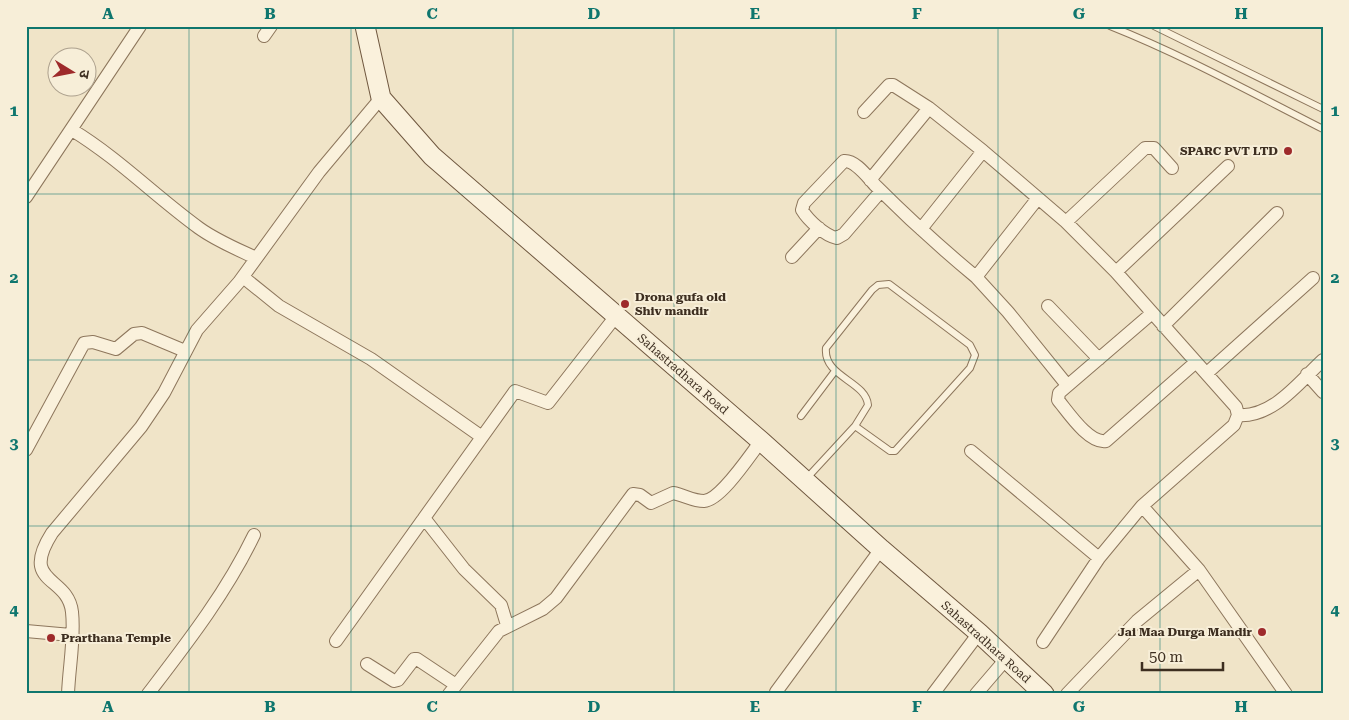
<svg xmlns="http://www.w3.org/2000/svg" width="1349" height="720" font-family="'Roboto Serif','Noto Sans Devanagari',serif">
<rect width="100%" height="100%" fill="#f0e4c8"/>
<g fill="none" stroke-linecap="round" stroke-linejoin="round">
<defs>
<path id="service" d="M1110 26C1183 55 1252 93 1323 129
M1154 26 1323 109
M801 416 835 371
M806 479 855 426 868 405C866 381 823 377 826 348L872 290 878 285 889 284 970 345 975 355 970 368 895 451H890L855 426"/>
<path id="minor" d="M264 36 271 26
M864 112 889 85H893L929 108 983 151 1066 222 1116 272 1236 407 1238 415 1234 425 1142 506
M72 130C118 158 155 196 199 228 217 241 237 249 256 258
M870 180 929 108
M881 191 844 234 837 238C825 236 808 220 802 210L804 203 844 161C856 160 868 178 876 186 908 218 941 248 976 277
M26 197 140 26
M1038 198 976 277 1008 312 1067 385
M1066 222 1145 148H1154L1172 168
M921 229 983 151
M792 257 819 228
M1116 272 1228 166
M243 277 279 306 371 359 482 437
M1048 306 1099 359
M1151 314 1059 393 1058 400C1068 412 1089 444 1106 441L1196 362
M1163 326 1277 213
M1207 373 1313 278
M1307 374 1323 392
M1238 415C1273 418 1300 381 1323 360
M26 450 84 343 93 342 116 349 134 334 142 333 185 351
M971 451 1099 558
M424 518 464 569 501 605 507 625
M26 631 71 635
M336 641 515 391 548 403 616 316
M1043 642 1099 558 1142 506 1199 570 1286 694
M367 664 394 681 398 680 414 659H417L456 685
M776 692 881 549
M68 694C69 667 75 638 72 612 68 575 19 585 52 533L141 427 164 393 197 330 239 282 319 172 381 98
M148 694C187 643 226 593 254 535
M449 694 499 631 543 609 556 598 633 494 640 495 651 503 673 493C684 495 693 501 704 501 721 500 750 455 761 441
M933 694 979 633
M976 694 1006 659
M1067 694 1137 621 1199 570"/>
<path id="secondary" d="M365 26 381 98 432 156 761 441 881 549 979 633 1044 694"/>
</defs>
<!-- service casing -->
<use href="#service" stroke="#8d765c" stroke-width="8"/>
<!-- minor casing -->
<use href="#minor" stroke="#8d765c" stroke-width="14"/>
<!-- secondary casing -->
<use href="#secondary" stroke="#6f573f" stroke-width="21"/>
<!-- service -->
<use href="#service" stroke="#faf1dc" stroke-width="6"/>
<!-- minor -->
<use href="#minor" stroke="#faf1dc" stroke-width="12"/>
<!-- secondary -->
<use href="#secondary" stroke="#faf1dc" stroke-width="19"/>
</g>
<!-- grid -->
<path fill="none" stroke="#0f766e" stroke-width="1" stroke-opacity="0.55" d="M189 26V694M351 26V694M513 26V694M674 26V694M836 26V694M998 26V694M1160 26V694M26 194H1323M26 360H1323M26 526H1323"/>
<!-- markers -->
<g fill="#9e2a2b" stroke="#f7eed8" stroke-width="2">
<circle cx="1288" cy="151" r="5"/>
<circle cx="625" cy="304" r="5"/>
<circle cx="1262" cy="632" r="5"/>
<circle cx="51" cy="638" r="5"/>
</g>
<g text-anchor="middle" stroke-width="4" stroke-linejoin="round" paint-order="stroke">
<!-- poi labels -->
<g font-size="12" font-weight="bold" fill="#3d2e20" stroke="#f7eed8" text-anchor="end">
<text x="1278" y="155">SPARC PVT LTD</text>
<text x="635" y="301" text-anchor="start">Drona gufa old<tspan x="635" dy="14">Shiv mandir</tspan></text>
<text x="1252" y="636">Jai Maa Durga Mandir</text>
<text x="61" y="642" text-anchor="start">Prarthana Temple</text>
</g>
<!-- street labels -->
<g font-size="12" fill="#3d2e20" stroke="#f7eed8">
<text transform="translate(683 374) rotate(41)" y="4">Sahastradhara Road</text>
<text transform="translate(986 642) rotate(42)" y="4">Sahastradhara Road</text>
</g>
</g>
<!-- border -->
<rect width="1349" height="720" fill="none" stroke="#f7eed8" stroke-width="55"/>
<!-- north arrow -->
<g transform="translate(72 72) rotate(100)"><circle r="24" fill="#f7eed8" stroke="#ada18e"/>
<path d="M0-4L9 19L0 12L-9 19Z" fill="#9e2a2b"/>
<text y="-8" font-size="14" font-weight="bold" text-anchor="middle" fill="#3d2e20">उ</text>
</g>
<!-- scale -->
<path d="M1142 662v8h81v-8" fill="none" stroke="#3d2e20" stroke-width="2.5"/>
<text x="1149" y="662" font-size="15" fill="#3d2e20" stroke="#f7eed8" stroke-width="4" paint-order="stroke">50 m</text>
<rect x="28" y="28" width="1294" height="664" fill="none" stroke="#0f766e" stroke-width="2"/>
<g font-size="16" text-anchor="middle" font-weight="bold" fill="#0f766e">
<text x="108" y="19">A</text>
<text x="270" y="19">B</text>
<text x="432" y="19">C</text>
<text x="594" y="19">D</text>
<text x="755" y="19">E</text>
<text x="917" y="19">F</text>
<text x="1079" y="19">G</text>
<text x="1241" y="19">H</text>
<text x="14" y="116">1</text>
<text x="1335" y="116">1</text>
<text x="14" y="283">2</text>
<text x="1335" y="283">2</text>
<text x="14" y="449">3</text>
<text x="1335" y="449">3</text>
<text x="14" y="615">4</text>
<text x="1335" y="615">4</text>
<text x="108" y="712">A</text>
<text x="270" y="712">B</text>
<text x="432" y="712">C</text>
<text x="594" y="712">D</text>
<text x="755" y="712">E</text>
<text x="917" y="712">F</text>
<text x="1079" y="712">G</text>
<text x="1241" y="712">H</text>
</g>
</svg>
